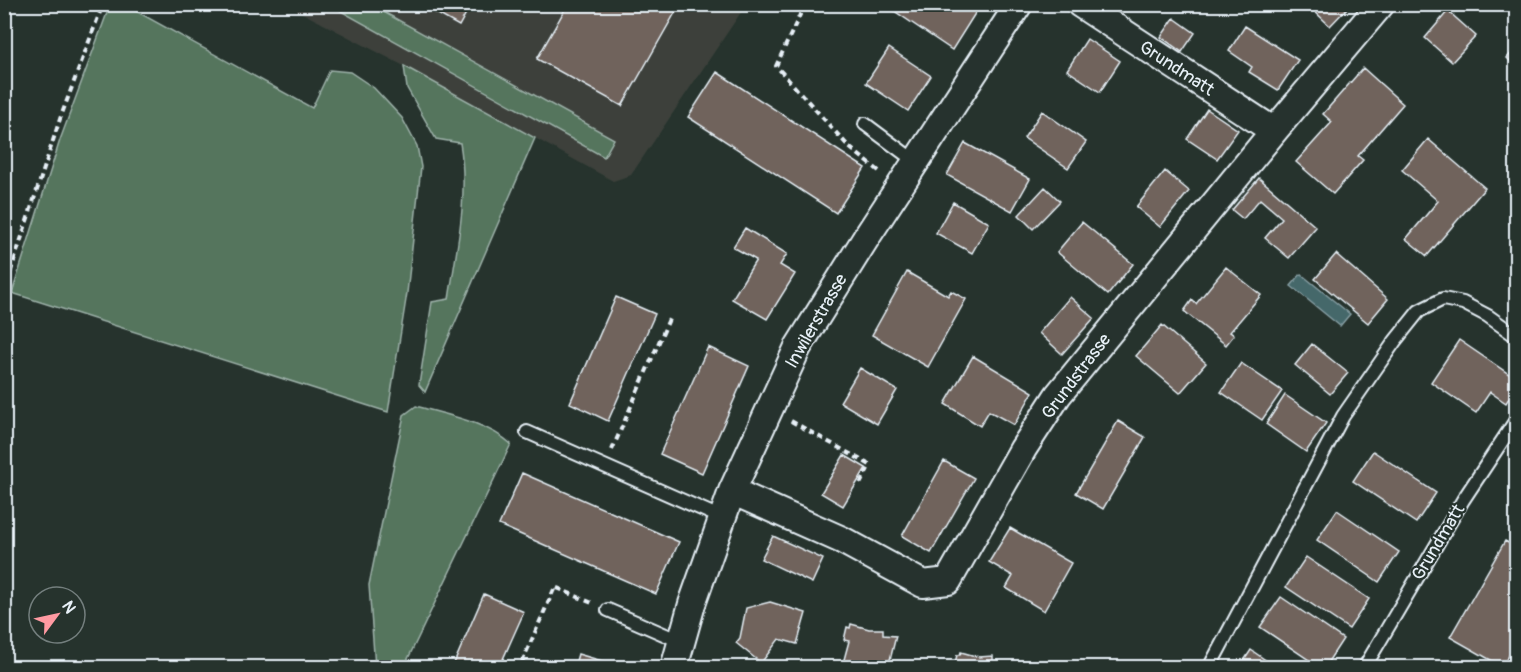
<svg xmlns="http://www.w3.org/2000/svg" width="1521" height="672" font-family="Pangolin,sans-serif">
<rect width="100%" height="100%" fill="#26332d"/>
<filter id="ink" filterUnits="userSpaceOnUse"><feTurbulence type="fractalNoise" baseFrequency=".0167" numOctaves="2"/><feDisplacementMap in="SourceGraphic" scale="12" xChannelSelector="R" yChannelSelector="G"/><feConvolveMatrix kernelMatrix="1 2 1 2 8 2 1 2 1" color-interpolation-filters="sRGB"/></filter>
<g filter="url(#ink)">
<!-- built -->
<path fill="#3c413b" d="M287 5H746L631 175 613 181 404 66Z"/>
<!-- green -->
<path fill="#54745d" stroke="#9eb2aa" stroke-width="1.5" d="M110 5H125L312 108 330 70 350 72 374 88 402 118 417 146 421 167 407 293 388 412 12 293 60 140Z
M330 5H371L614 139 604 157Z
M404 66 535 138 425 392 419 385 432 302 449 299C457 247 469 195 460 143L436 139 407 88Z
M416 406C447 415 487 422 511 444L404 667H375L369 585 404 415Z"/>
<!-- water -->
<path fill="#44676a" stroke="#869ea3" stroke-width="1.5" d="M1301 274 1350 314 1340 326 1291 286Z"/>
<!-- building -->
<path fill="#6f635b" stroke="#e8f1f8" stroke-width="1.5" d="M420 4H471L459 26Z
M568 4H680L622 106 537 59Z
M884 4H981L952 50Z
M1310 4H1351L1330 26 1309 6Z
M1448 11 1476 36 1452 62 1425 38Z
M1174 18 1195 33 1182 52 1161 37Z
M1245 26 1298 60 1278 90 1249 72 1252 67 1229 51Z
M1087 39 1120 61 1100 92 1067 70Z
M889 48 931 76 908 111 866 83Z
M1516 48V67L1507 58Z
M1363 68 1403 104 1358 156 1363 160 1333 194 1296 162 1332 122 1323 114Z
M717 72 865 168 836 213 688 117Z
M1207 109 1238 130 1217 159 1187 139Z
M1042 111 1086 142 1068 168 1024 138Z
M1428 139 1485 188 1427 256 1406 239 1438 201 1402 170Z
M965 143 1030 179 1012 211 947 175Z
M1165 171 1189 191 1160 227 1136 207Z
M1259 178 1316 227 1289 258 1265 238 1282 218 1260 199 1243 219 1232 210Z
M1045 187 1060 201 1033 229 1019 215Z
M953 202 989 223 972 253 936 233Z
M1082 222 1133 264 1108 295 1057 252Z
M745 228 787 254 780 265 795 274 767 319 732 299 756 260 733 247Z
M1336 254 1388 299 1368 323 1315 279Z
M1516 264V280L1509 275Z
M1226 267 1261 295 1230 332 1234 335 1226 345 1184 311 1192 300 1196 304Z
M907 272 948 296 951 291 966 299 928 367 872 335Z
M616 297 655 314 608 421 570 403Z
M1070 297 1094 318 1062 354 1039 333Z
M1162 325 1206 363 1180 393 1136 356Z
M1459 340 1516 379V387L1506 403 1490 392 1476 413 1431 382Z
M1312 344 1348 373 1330 394 1295 365Z
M708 347 749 366 702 473 660 454Z
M973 356 1033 392 1014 425 989 411 980 426 945 404Z
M1241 363 1282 391 1262 420 1221 392Z
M860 368 897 390 877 424 840 402Z
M1285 395 1326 423 1306 452 1266 424Z
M1118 421 1145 437 1103 509 1076 493Z
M1373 451 1436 493 1416 523 1353 481Z
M844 455 866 468 843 506 821 493Z
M944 461 974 478 931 553 902 536Z
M522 473 679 542 656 594 499 525Z
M1337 510 1399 552 1379 582 1317 540Z
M1010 528 1071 563 1044 611 1006 588 1013 576 989 562Z
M773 536 823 559 812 583 761 559Z
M1505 541 1516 547V642L1503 667 1450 637Z
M1306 557 1369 599 1349 629 1286 587Z
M484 594 524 612 499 668H452Z
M1281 597 1343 639 1324 668H1321L1260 627Z
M770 602 806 613 797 644 779 639 761 663 736 643 740 638 746 608Z
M851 624 869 629H883V635L896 636 888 668 842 667 849 641 844 640 847 627 850 628Z
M1251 650 1277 668H1239Z
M961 652 979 657 993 656V663L1005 664 1004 668 954 667 957 655H960Z
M578 654 626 668H574Z"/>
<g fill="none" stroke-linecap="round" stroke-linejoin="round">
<defs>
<path id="service" d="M865 124 916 162
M527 432 722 518
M608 610 682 642
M1209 668 1343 416 1395 341 1419 311 1443 299 1463 303 1488 316 1516 336
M1364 668 1463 500 1516 420"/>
<path id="minor" d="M1080 4 1274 131
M732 491 842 540 923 584 948 581 1023 449 1058 395 1274 131 1381 4
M674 668 692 604 732 491 798 347 866 238 1019 4"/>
</defs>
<!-- service casing -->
<use href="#service" stroke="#e8f1f8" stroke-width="16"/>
<!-- minor casing -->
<use href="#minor" stroke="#e8f1f8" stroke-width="30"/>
<!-- path -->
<path stroke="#e8f1f8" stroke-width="4" stroke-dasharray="6 4.5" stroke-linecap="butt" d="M805 4 776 66 849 147 879 171
M4 292 60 119 103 4
M791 421 870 465 860 484
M612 450 669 319
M522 662 555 587 592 603"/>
<!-- service -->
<use href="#service" stroke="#26332d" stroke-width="12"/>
<!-- minor -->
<use href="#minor" stroke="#26332d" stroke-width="26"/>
</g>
</g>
<g text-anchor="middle" stroke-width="4.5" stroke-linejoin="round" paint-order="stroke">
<!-- street labels -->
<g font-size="18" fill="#e8f1f8" stroke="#26332d">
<text transform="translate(1177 68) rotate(33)" y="6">Grundmatt</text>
<text transform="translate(816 321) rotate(-60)" y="6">Inwilerstrasse</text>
<text transform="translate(1076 376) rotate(-53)" y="6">Grundstrasse</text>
<text transform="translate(1438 542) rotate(-59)" y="6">Grundmatt</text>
</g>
</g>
<!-- margin -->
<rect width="1521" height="672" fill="none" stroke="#26332d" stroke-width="24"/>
<rect x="12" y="12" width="1497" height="648" fill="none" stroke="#e8f1f8" stroke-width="2" filter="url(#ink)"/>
<!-- north arrow -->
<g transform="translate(57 615) rotate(57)"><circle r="28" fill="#26332d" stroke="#747f7e" stroke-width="1.5"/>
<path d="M0-4.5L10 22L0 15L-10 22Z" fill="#ff9aa2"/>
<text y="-9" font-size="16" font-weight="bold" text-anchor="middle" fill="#e8f1f8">N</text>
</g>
</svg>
